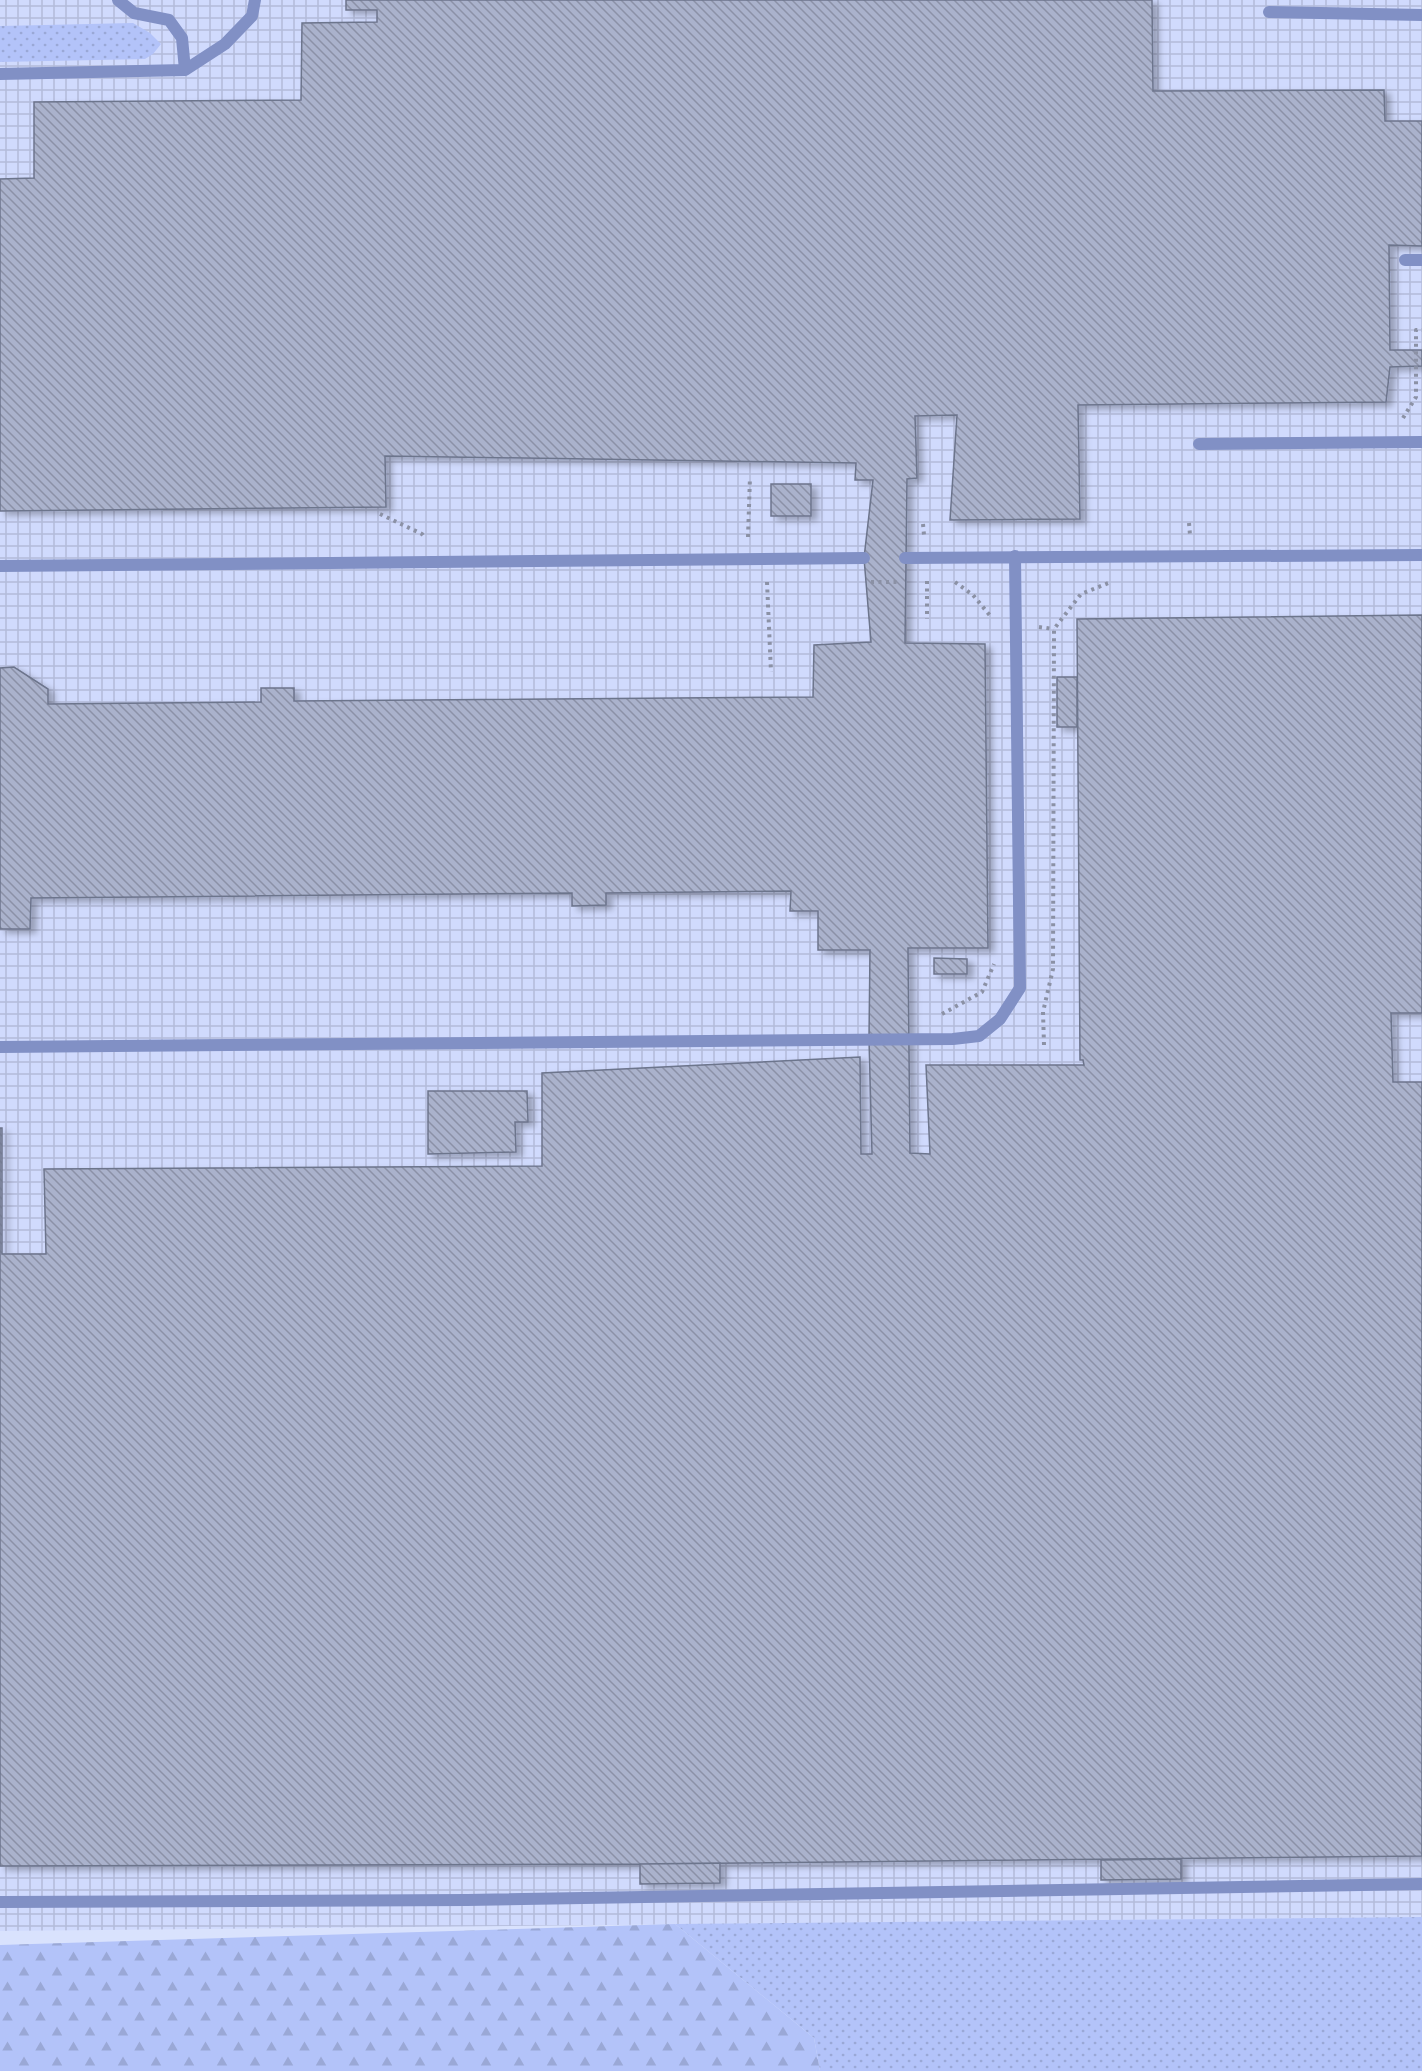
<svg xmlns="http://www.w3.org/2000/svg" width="1422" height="2071" font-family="Quicksand,sans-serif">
<defs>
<pattern id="industrial-grid" width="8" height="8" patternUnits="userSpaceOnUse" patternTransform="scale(1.5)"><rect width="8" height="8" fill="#d0dafd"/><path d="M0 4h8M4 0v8" fill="none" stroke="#b3bbda"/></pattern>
<pattern id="grass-dots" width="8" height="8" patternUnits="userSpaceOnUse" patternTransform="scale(1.5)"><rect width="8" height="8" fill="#b3c3f9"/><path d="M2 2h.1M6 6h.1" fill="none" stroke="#9aa8d6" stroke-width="1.8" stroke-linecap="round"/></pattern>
<pattern id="forest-firs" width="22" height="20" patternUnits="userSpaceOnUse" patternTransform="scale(1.5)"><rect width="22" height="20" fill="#b3c3f9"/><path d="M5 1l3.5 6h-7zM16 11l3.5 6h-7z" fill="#9aa8d6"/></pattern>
<pattern id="building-back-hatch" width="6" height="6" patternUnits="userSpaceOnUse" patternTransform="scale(1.5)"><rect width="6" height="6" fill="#aab2cc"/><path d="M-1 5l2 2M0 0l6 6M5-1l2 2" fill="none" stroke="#8b91a7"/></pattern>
<filter id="shadow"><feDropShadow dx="6" dy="4" stdDeviation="3" flood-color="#0004"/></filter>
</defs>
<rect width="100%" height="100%" fill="#d9e2fd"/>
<!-- industrial -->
<path fill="url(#industrial-grid)" d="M0 0H1422V1917L0 1931Z"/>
<!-- grass -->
<path fill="url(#grass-dots)" d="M133 23 150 33 161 44 153 54 145 59 0 62V26Z
M1422 1917V2071H820L814 2038 675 1924Z"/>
<!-- forest -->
<path fill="url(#forest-firs)" d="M675 1924 814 2038 820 2071H0V1945Z"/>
<!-- building -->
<path fill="url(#building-back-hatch)" stroke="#6c748c" stroke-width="1.5" filter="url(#shadow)" d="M346 0H1152L1153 91 1384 90 1385 121H1422V246L1389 245 1390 350H1422V366L1390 367 1386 402 1078 405 1080 519 950 520 957 415 915 416 917 478 907 479 905 643 985 644 988 948H908L910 1153 930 1154 926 1065H1084L1083 1060H1080L1077 619 1422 615V1013H1391L1393 1082H1422V1856L640 1864 0 1866V1128H2V1254H46L44 1169 542 1166V1073L860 1057 861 1154H872L869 1039 870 950H818V911H790L791 891 606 893V905L572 906V893L31 898 30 929H0V668L14 667 48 689V704L261 702V688H294V701L813 697 814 645 871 642 864 558 873 480H855L856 463 385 456 386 507 0 511V179L34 178V102L301 100 302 23 377 22V10H346Z
M771 484H811V516H771Z
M1057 677H1077V727H1057Z
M934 958 967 959V974H934Z
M428 1091H527L528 1122H515L516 1152 428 1154Z
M1181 1859V1879L1101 1880V1860Z
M720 1863V1883L640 1884V1864Z"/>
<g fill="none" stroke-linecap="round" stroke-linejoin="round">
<!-- path -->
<path stroke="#8b91a5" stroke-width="4" stroke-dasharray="3 4.5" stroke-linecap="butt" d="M1403 418 1416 397V330H1422
M380 514 422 534 425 538
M1189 523 1190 535
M923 524 924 535
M748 537 750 477
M927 581V619
M767 582 771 672
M871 582H899
M955 582 973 595 992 618
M1039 627 1054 629
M942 1014 982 992 994 964
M1044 1045 1043 1012 1053 969 1054 629 1081 594 1111 582"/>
<!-- lane -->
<path stroke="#8190c5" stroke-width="12" d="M118 0 134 13 169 20 182 38 185 70
M1269 12 1422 15
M0 74 185 70 225 44 252 16 255 0
M1405 260H1422
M1199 444 1422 442
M905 558 1422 555
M0 566 864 558
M0 1047 953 1039 979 1036 1000 1019 1020 988 1015 556
M0 1902 467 1900 1422 1884"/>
</g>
</svg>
